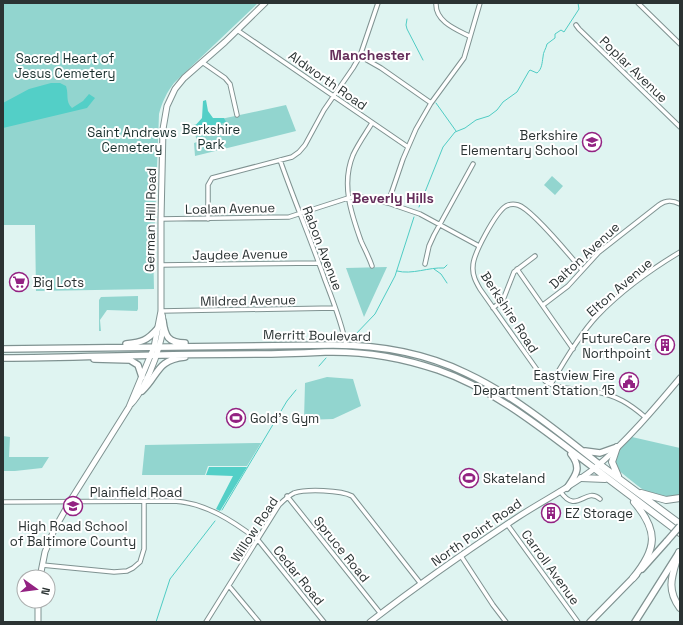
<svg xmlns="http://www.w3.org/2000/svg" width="683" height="625" font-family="'Space Grotesk',sans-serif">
<rect width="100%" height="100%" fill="#dff4f1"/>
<!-- green -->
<path fill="#92d5cf" d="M3 3H258L174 83C167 92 162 102 159 114L155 222 153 243 154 289 36 291 35 225H3Z
M286 105 296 131 195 156 194 143 197 142 193 125Z
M552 176 563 186 555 195 544 185Z
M387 267 364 317 346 268Z
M138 296V309L137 311 107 310 100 320 101 331H99V300L101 297Z
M327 377 353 379 361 406 333 419 304 420 305 383Z
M3 436 10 437 9 457H49L42 468 15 471H3Z
M632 437 680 448V496C658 503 644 491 628 478 623 474 618 470 614 465L616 453Z
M261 443 247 466H208L205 475H142L145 445Z"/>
<!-- forest -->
<path fill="#53cfc7" d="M51 83H60L66 86C69 95 65 101 72 108L83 101 89 94 95 98 87 108 3 128V103L29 89Z
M206 100 208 111 213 118H224L226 122 195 132 194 127 202 118 203 101Z
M209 467H247L220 511 216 509 233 476 206 475Z"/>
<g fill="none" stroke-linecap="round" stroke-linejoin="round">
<!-- stream -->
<path stroke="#4fccc4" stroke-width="1" d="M407 19 406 25 407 29 423 60
M436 103 456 131
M419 207 443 147 455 132 465 128 476 120 489 116 497 110 503 102 517 92 529 71 530 70 537 73C542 69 542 63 543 57 543 52 546 49 547 44L555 38V34L561 30 564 32 579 9 578 3
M434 269 441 274 447 283
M397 271C412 275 429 267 444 268L447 265
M353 337 375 314 395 276 414 217
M319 366 326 358
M222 510 287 401 296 390
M156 622 170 579 215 521"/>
<defs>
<path id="street" d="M436 3C435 21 455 29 469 36
M638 3 680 44
M576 25 579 29 680 127
M237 30 408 147
M360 56 381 68 431 103
M202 62 225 78 230 84 237 115
M280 160C294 200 311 240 325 280 333 301 342 323 346 345
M388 203 403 159 416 129 431 103 464 58 480 3
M161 219 289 217 348 198 362 197 388 203 420 214 479 246
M208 219V185L212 178 292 157 299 152 305 145 324 110 353 68 360 56 378 3
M425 264 429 246 434 235 473 164
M161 265 319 263
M372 266C369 257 365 250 361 241 351 213 341 184 353 155 358 144 366 133 372 123
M517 269 573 349
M582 270C571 257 532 209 518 205 514 204 510 204 506 206 496 212 473 254 473 266 472 275 476 282 480 289L545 381C557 390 582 389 596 392 616 395 630 404 645 417
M543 305 568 286 599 252 659 205C666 200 672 200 680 204
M493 308 503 300 514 272 535 256
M161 311 335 308
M551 384C563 363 580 334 597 316 621 291 650 270 680 252
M560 491C577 516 585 486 600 499
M287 496 381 614
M3 502 174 501C206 503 233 521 258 540L324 622
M507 524 578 622
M461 556 493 605 506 622
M42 565 114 572 127 571 133 568 140 562 144 549V501
M229 586 259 622
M206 622 279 505C284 500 288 496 294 493 306 489 341 490 352 496L421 584"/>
<path id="secondary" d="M131 404C146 389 170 331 161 311
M40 577 45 552 54 530 72 498 129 407 154 347 161 311V219L163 129 167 106 175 89 184 78 225 42 265 3
M38 622V601
M370 622C418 585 468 550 518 517 544 500 571 487 595 468 626 442 654 409 680 378"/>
<path id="primary" d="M163 321C165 336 168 343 185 343
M126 344C142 342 147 341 158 328
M3 349 333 345C379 345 425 353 466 373 515 396 557 431 599 464
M3 358C88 357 174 354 259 354 281 354 303 353 325 352 363 351 403 358 438 370 496 390 546 432 594 468
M94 359 130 360 138 365 142 377
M142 391C159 375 156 360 185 357
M585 451 600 453 617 447
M567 488C576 475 582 468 571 454
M642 569 667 541
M590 622 636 575
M635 622 678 554"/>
<path id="highway" d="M617 447 612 462 618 476
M599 464 680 524
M594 468 680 533
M581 478 605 479
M641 493 666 500 680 498
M679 552C673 574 665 588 680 608
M633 578C657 549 659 531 634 502"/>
</defs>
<!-- street casing -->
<use href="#street" stroke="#7f9291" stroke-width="5.5"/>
<!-- secondary casing -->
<use href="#secondary" stroke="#7f9291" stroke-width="7"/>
<!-- primary casing -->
<use href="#primary" stroke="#7f9291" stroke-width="8"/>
<!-- highway casing -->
<use href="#highway" stroke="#7f9291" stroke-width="8"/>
<!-- street -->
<use href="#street" stroke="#fff" stroke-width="3.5"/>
<!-- secondary -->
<use href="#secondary" stroke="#fff" stroke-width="5"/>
<!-- primary -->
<use href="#primary" stroke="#fff" stroke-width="5.5"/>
<!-- highway -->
<use href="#highway" stroke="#fff" stroke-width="6"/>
<defs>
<path id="primary-bridge" d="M667 541 680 526"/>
</defs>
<!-- primary-bridge casing -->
<use href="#primary-bridge" stroke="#7f9291" stroke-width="8" stroke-linecap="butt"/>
<!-- primary-bridge -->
<use href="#primary-bridge" stroke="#fff" stroke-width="5.5"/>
</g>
<!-- icons -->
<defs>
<symbol id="school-ring" viewBox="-11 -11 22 22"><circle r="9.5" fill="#fff" stroke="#932282" stroke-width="1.5"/><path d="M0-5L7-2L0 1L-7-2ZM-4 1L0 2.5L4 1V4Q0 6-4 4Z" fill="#932282"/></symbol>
<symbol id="supermarket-ring" viewBox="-11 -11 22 22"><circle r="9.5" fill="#fff" stroke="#932282" stroke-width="1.5"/><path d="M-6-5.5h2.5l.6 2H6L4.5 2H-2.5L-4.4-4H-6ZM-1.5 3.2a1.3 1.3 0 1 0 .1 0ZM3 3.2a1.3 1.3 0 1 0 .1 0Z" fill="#932282"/></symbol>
<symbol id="building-ring" viewBox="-11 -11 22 22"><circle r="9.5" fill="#fff" stroke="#932282" stroke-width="1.5"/><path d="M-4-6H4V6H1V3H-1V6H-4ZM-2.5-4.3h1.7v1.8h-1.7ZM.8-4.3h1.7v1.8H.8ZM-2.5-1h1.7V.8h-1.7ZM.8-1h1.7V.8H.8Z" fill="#932282"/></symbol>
<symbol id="civic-ring" viewBox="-11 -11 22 22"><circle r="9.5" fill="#fff" stroke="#932282" stroke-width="1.5"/><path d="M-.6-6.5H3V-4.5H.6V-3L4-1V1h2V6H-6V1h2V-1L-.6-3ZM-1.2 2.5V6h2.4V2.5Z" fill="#932282"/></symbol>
<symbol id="stadium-ring" viewBox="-11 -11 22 22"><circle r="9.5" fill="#fff" stroke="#932282" stroke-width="1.5"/><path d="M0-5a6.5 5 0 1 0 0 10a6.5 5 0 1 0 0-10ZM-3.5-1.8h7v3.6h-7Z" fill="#932282"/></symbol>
</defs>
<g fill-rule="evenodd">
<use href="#school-ring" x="581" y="131" width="22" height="22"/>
<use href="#supermarket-ring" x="8" y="271" width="22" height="22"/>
<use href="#building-ring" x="654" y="334" width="22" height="22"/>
<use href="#civic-ring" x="618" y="371" width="22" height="22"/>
<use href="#stadium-ring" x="225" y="407" width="22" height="22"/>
<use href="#stadium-ring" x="458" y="467" width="22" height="22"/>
<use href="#school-ring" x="62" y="495" width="22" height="22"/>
<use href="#building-ring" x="540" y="502" width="22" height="22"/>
</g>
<g text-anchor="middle" stroke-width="4" stroke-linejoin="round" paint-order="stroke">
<!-- park labels -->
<g font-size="13" fill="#1a302e" stroke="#fff">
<text x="65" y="63">Sacred Heart of<tspan x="65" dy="15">Jesus Cemetery</tspan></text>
<text x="211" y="134">Berkshire<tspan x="211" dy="15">Park</tspan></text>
<text x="132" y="137">Saint Andrews<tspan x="132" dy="15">Cemetery</tspan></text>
</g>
<!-- street labels -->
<g font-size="13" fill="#2b3333" stroke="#fff">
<text transform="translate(634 69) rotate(44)" y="5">Poplar Avenue</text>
<text transform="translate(328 80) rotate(35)" y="5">Aldworth Road</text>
<text transform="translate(230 208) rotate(-1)" y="5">Loalan Avenue</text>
<text transform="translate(150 220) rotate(-89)" y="5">German Hill Road</text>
<text transform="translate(323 248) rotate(69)" y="5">Rabon Avenue</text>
<text transform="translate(240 254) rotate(-1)" y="5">Jaydee Avenue</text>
<text transform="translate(584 255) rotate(-43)" y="5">Dalton Avenue</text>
<text transform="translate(619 287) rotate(-41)" y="5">Elton Avenue</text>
<text transform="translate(248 300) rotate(-1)" y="5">Mildred Avenue</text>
<text transform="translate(510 312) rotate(57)" y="5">Berkshire Road</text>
<text transform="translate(317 335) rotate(1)" y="5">Merritt Boulevard</text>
<text x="136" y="497">Plainfield Road</text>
<text transform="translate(254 529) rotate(-57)" y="5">Willow Road</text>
<text transform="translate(476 532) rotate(-35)" y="5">North Point Road</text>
<text transform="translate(342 549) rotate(51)" y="5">Spruce Road</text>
<text transform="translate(551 567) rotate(54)" y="5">Carroll Avenue</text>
<text transform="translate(299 575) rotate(51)" y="5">Cedar Road</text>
</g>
<!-- poi labels -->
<g font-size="13" fill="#2b3333" stroke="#fff" text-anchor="start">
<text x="578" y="140" text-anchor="end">Berkshire<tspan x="578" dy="15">Elementary School</tspan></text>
<text x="33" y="287">Big Lots</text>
<text x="651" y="343" text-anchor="end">FutureCare<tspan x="651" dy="15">Northpoint</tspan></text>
<text x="615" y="380" text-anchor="end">Eastview Fire<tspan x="615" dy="15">Department Station 15</tspan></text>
<text x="250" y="423">Gold's Gym</text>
<text x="483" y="483">Skateland</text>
<text x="565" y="518">EZ Storage</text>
<text x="73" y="531" text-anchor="middle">High Road School<tspan x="73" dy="15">of Baltimore County</tspan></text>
</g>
<!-- neighbourhood labels -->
<g font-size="14" font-weight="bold" fill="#652e5b" stroke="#fff">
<text x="370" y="60">Manchester</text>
<text x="393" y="203">Beverly Hills</text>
</g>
</g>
<!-- border -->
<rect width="683" height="625" fill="none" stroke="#2b3333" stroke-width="8"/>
<!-- north arrow -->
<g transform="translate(36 589) rotate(104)"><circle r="19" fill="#ffffff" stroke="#aaadad"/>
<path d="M0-3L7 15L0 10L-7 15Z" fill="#932282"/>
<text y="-6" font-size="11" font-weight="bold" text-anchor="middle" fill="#2b3333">N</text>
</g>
</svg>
